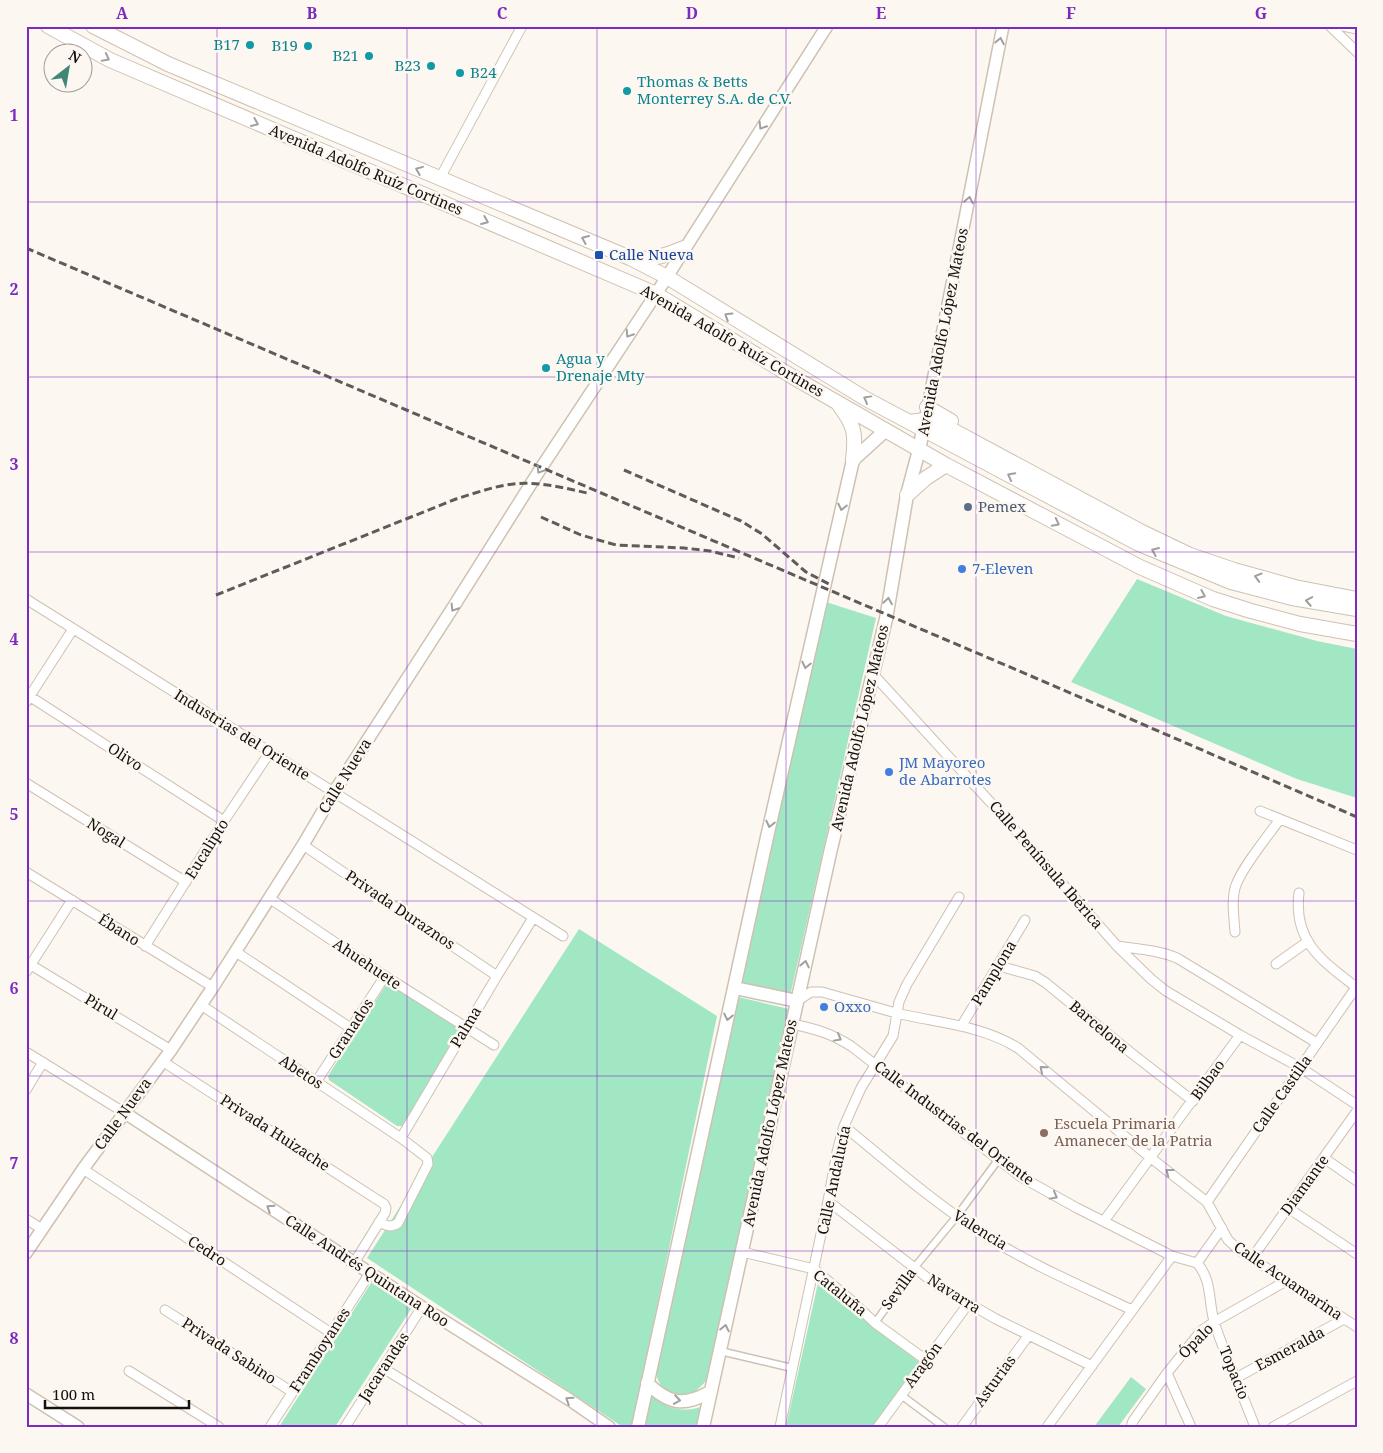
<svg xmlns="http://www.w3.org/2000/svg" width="1383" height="1453" font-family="'Noto Serif',serif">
<rect width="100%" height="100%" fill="#fdf7f1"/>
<!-- green -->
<path fill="#a1e7c3" d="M1137 579 1226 616 1317 641 1357 649V798L1297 779 1071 682Z
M826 602 876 618 790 996 742 983Z
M579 929 717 1016 632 1427H623L367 1258Z
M391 984 459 1028V1035L402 1126H397L329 1080 328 1076 386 985Z
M738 997 789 1009 707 1380C702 1385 695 1393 688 1395 672 1401 660 1389 656 1374Z
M373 1280 413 1306 335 1427H279Z
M818 1283 919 1362 872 1427H786Z
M1131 1377 1146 1389 1118 1427H1094Z
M649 1392C665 1409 679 1413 701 1407L697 1427H643Z"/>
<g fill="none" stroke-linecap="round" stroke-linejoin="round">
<defs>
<path id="pedestrian" d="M875 1323 914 1268 957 1216 998 1160
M720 1351 792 1368
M901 1395 944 1427"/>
<path id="minor" d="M1330 26 1357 52
M1343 26 1357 29
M440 178 522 26
M26 599 563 936
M872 673 992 804 1117 946 1151 979 1166 991 1240 1035 1301 1068 1357 1105
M26 694 224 821
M26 702 73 629
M26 783 186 882
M1260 811 1357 850
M303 845 497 976
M26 872 213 987
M1299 893C1293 941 1322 961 1356 987
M269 898 385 976 494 1045
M1235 932C1234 917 1231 899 1236 885 1243 866 1268 836 1280 819
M145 946 224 821 270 752
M1117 946C1138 949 1158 950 1177 958L1317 1043
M236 952 352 1029
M1276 964 1307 942
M31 965 171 1050
M999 966 1035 976 1046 983 1130 1052 1193 1101
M26 972 72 900
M797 1001 811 992H822C846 999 871 1006 896 1013 938 1023 981 1025 1018 1048L1151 1158 1207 1202 1228 1240 1239 1250 1357 1327
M201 1005 401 1138 427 1158 428 1164 398 1223C391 1228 387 1226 379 1222
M792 1024C816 1029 830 1033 851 1046L1021 1177 1077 1208 1172 1256 1197 1263
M962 1025 1025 920
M26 1052 125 1113
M162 1061 384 1204 386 1208 385 1213 354 1263
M316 1082 385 976
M26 1090 43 1062
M844 1126C891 1165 937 1205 989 1238 1034 1266 1084 1287 1132 1310
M401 1138 497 976 533 918
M1324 1158 1357 1181
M83 1169 331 1333
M828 1201 938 1286 996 1319 1092 1366
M1207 1202 1357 986
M1288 1208 1357 1254
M26 1219 42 1229
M1104 1221 1240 1035
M742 1252 814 1269 853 1302 875 1323 926 1360
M1252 1258 1357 1111
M1197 1263C1213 1281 1208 1304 1215 1325 1227 1360 1242 1393 1255 1427
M1197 1263 1222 1228
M165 1310 292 1392
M383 1368 478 1427
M129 1371 219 1427
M1167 1373 1191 1427
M1236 1378 1344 1319
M270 1427 370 1273
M345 1427 422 1307
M780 1427 828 1201 837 1152 844 1126 861 1088 893 1036 899 1002 907 984 959 897
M878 1427 968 1304
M962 1427 1028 1336
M1047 1427 1172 1256
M1131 1427 1133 1421 1167 1373 1201 1331 1214 1322 1286 1281
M1273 1427 1357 1381"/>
<path id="tertiary" d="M926 416 1003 26
M125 1113 422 1307 570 1400 609 1427
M26 1253 83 1169 171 1050 213 987 303 845 334 792 452 609 541 468 656 294 827 26
M26 1394 78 1427"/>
<path id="secondary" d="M735 988 797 1001
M647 1383C669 1404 683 1407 710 1392
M638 1427 767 837 853 460 886 430
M703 1427 830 853 886 619 907 495 919 450 925 420"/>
<path id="primary" d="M48 26 110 60 656 294 793 377 946 465 1140 567 1213 599 1251 611 1300 624 1357 634
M93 26 168 64 630 258 667 277 866 399 1137 543 1231 582 1292 598 1357 609
M634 259C653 260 667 255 684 248
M839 405C855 426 856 434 853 460
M927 407 951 421
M910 422 925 420 943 425 1140 531 1190 555 1234 570 1295 587 1357 599
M907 495 926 478 946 465"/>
</defs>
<!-- pedestrian casing -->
<use href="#pedestrian" stroke="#cec1b1" stroke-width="9"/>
<!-- minor casing -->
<use href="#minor" stroke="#cec1b1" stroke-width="11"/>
<!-- tertiary casing -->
<use href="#tertiary" stroke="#cec1b1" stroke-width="14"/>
<!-- secondary casing -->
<use href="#secondary" stroke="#cec1b1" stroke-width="15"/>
<!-- primary casing -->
<use href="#primary" stroke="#cec1b1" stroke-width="16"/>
<!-- pedestrian -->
<use href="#pedestrian" stroke="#fff" stroke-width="6"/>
<!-- minor -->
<use href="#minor" stroke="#fff" stroke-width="9"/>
<!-- tertiary -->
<use href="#tertiary" stroke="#fff" stroke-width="11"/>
<!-- secondary -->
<use href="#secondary" stroke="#fff" stroke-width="12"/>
<!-- primary -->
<use href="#primary" stroke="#fff" stroke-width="14"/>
<!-- rail -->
<path stroke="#605b56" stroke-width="3" stroke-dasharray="8 4" stroke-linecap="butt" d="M26 248 1031 676 1357 817
M624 470 741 521 762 534 806 572 829 584
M541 517 581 535 616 545 684 548 710 551 739 558
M216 595 456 499C472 494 489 488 506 485 533 480 561 487 587 493"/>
</g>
<!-- one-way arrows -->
<defs><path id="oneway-chevron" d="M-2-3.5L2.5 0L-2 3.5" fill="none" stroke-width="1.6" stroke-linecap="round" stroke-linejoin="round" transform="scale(1.25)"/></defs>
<g stroke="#a2a09e">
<use href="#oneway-chevron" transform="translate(1000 41) rotate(-79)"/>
<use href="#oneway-chevron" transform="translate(106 58) rotate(28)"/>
<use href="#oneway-chevron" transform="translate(255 123) rotate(23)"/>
<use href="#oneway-chevron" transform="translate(762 126) rotate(122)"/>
<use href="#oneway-chevron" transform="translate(419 170) rotate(-158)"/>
<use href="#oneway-chevron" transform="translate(969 200) rotate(-79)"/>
<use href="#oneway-chevron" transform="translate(485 221) rotate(23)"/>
<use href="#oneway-chevron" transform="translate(585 239) rotate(-157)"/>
<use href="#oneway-chevron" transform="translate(728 316) rotate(-148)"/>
<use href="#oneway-chevron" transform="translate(629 334) rotate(123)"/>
<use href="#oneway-chevron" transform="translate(867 399) rotate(-151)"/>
<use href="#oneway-chevron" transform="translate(540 470) rotate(122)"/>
<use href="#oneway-chevron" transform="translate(1011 476) rotate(-152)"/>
<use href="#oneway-chevron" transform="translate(842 507) rotate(103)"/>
<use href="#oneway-chevron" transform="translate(1056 523) rotate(27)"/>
<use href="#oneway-chevron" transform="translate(1155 551) rotate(-157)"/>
<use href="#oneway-chevron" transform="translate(1258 577) rotate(-164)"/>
<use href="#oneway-chevron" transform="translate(1202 595) rotate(23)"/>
<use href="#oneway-chevron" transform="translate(888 601) rotate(-81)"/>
<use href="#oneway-chevron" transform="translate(1309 601) rotate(-170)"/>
<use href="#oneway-chevron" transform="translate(454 608) rotate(122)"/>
<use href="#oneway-chevron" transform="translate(806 665) rotate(103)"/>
<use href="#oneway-chevron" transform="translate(770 824) rotate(103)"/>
<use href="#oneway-chevron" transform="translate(805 964) rotate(-78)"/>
<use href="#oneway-chevron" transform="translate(728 1017) rotate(102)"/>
<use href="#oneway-chevron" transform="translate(838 1038) rotate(29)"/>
<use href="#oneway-chevron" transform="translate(1043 1069) rotate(-140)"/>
<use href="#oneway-chevron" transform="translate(1169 1172) rotate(-142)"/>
<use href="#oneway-chevron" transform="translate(1054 1196) rotate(29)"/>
<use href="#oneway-chevron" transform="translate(270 1208) rotate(-147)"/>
<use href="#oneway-chevron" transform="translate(725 1328) rotate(-78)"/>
<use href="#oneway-chevron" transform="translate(569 1400) rotate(-147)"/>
<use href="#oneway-chevron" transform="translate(677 1400) rotate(8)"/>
</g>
<!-- grid -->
<path fill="none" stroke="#7b2cbf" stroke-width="1" stroke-opacity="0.55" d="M217 26V1427M407 26V1427M597 26V1427M786 26V1427M976 26V1427M1166 26V1427M26 202H1357M26 377H1357M26 552H1357M26 726H1357M26 901H1357M26 1076H1357M26 1251H1357"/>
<!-- markers -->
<g fill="#0f9aa8" stroke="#fdf7f1" stroke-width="2">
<circle cx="250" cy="45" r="5"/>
<circle cx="308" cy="46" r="5"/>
<circle cx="369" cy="56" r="5"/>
<circle cx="431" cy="66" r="5"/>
<circle cx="460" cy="73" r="5"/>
<circle cx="627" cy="91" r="5"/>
<circle cx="546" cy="368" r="5"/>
</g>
<rect fill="#1a4fb4" stroke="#fdf7f1" stroke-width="2" x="594" y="250" width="10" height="10" rx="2.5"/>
<circle fill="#5c6f8a" stroke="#fdf7f1" stroke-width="2" cx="968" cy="507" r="5"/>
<g fill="#3f7fe0" stroke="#fdf7f1" stroke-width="2">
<circle cx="962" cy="569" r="5"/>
<circle cx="889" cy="772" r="5"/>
<circle cx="824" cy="1007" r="5"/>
</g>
<circle fill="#8d6e63" stroke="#fdf7f1" stroke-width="2" cx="1044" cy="1133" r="5"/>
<g text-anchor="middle" stroke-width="5" stroke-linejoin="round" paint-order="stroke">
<!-- culture labels -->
<g font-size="15" fill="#0d838f" stroke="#fdf7f1" text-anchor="end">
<text x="240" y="50">B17</text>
<text x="298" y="51">B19</text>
<text x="359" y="61">B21</text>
<text x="421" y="71">B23</text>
<text x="470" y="78" text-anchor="start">B24</text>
<text x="637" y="87" text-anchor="start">Thomas &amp; Betts<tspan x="637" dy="17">Monterrey S.A. de C.V.</tspan></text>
<text x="556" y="364" text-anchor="start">Agua y<tspan x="556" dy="17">Drenaje Mty</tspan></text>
</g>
<!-- street labels -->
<g font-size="15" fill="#16110c" stroke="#fdf7f1">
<text transform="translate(366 170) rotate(23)" y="5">Avenida Adolfo Ruíz Cortines</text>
<text transform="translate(943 332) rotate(-79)" y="5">Avenida Adolfo López Mateos</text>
<text transform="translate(732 341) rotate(30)" y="5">Avenida Adolfo Ruíz Cortines</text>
<text transform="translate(860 728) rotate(-77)" y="5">Avenida Adolfo López Mateos</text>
<text transform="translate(242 735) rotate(32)" y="5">Industrias del Oriente</text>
<text transform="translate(125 757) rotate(33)" y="5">Olivo</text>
<text transform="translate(345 776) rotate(-58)" y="5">Calle Nueva</text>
<text transform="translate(106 833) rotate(32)" y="5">Nogal</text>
<text transform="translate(207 849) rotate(-58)" y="5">Eucalipto</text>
<text transform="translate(1046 865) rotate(49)" y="5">Calle Península Ibérica</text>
<text transform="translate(400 910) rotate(34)" y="5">Privada Duraznos</text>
<text transform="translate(119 930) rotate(32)" y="5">Ébano</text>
<text transform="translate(367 964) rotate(34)" y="5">Ahuehuete</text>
<text transform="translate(994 973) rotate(-59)" y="5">Pamplona</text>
<text transform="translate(101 1007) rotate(31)" y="5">Pirul</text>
<text transform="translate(466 1027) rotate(-59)" y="5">Palma</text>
<text transform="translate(1099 1027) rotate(40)" y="5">Barcelona</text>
<text transform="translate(351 1029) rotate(-57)" y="5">Granados</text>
<text transform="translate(301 1072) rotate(33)" y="5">Abetos</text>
<text transform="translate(1208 1080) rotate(-54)" y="5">Bilbao</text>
<text transform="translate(1282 1094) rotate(-55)" y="5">Calle Castilla</text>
<text transform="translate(123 1114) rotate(-54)" y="5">Calle Nueva</text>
<text transform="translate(770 1123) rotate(-78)" y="5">Avenida Adolfo López Mateos</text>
<text transform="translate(954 1123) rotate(37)" y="5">Calle Industrias del Oriente</text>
<text transform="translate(275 1133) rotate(33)" y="5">Privada Huizache</text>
<text transform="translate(834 1180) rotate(-78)" y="5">Calle Andalucía</text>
<text transform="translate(1305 1185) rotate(-54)" y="5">Diamante</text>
<text transform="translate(980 1230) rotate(32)" y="5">Valencia</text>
<text transform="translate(207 1251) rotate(33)" y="5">Cedro</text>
<text transform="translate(367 1271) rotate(33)" y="5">Calle Andrés Quintana Roo</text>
<text transform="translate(1288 1281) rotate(34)" y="5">Calle Acuamarina</text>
<text transform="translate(899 1289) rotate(-54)" y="5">Sevilla</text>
<text transform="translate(840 1293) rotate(39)" y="5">Cataluña</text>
<text transform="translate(954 1294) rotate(32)" y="5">Navarra</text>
<text transform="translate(1196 1341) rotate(-45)" y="5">Ópalo</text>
<text transform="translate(1290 1349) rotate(-28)" y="5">Esmeralda</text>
<text transform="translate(320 1350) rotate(-57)" y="5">Framboyanes</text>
<text transform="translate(229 1351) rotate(33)" y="5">Privada Sabino</text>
<text transform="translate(923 1365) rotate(-54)" y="5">Aragón</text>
<text transform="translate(384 1367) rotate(-57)" y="5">Jacarandas</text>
<text transform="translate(1234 1373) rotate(68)" y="5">Topacio</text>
<text transform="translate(995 1381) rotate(-54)" y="5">Asturias</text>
</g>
<!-- transit labels -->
<g font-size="15" fill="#164399" stroke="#fdf7f1" text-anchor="start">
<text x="609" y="260">Calle Nueva</text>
</g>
<!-- service labels -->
<g font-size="15" fill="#4e5e75" stroke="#fdf7f1" text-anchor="start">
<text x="978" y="512">Pemex</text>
</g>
<!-- shop labels -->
<g font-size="15" fill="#366cbe" stroke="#fdf7f1" text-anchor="start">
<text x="972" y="574">7-Eleven</text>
<text x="899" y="768">JM Mayoreo<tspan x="899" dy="17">de Abarrotes</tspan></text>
<text x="834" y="1012">Oxxo</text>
</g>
<!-- education labels -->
<g font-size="15" fill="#785e54" stroke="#fdf7f1" text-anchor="start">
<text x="1054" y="1129">Escuela Primaria<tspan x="1054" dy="17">Amanecer de la Patria</tspan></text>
</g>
</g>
<!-- border -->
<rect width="1383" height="1453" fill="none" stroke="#fdf7f1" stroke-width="55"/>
<!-- north arrow -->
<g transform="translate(68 68) rotate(31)"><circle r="24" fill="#fdf7f1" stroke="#a19b95"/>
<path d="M0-4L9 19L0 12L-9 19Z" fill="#438678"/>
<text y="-8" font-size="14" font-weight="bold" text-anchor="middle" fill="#16110c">N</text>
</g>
<!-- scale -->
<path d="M45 1400v8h144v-8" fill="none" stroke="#16110c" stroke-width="2.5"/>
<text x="52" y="1400" font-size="15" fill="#16110c" stroke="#fdf7f1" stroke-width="4" paint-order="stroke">100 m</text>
<rect x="28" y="28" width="1328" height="1398" fill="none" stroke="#7b2cbf" stroke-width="2"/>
<g font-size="16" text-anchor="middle" font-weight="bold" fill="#7b2cbf">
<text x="122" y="19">A</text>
<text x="312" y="19">B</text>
<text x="502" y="19">C</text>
<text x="692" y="19">D</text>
<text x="881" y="19">E</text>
<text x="1071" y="19">F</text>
<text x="1261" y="19">G</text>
<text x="14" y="121">1</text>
<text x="14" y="295">2</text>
<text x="14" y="470">3</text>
<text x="14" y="645">4</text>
<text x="14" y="820">5</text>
<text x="14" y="994">6</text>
<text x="14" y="1169">7</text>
<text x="14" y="1344">8</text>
</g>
</svg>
